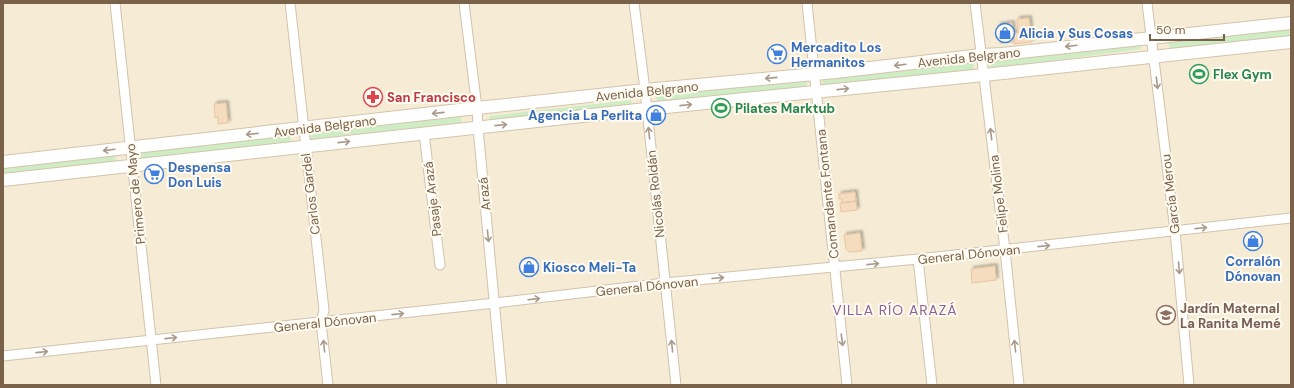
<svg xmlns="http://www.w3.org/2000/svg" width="1294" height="388" font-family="'DM Sans',sans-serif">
<defs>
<filter id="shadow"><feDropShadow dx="2.5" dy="-2.5" stdDeviation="1" flood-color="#0004"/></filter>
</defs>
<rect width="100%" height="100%" fill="#fef9e8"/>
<!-- residential -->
<path fill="#f6ecd6" d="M3 3H1291V385H3Z"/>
<!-- green -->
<path fill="#cfedc5" d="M1291 29V36L1170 49 1167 40Z
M1140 42 1141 49 990 69 989 60Z
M973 61 974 70 823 86 822 77Z
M807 80V86L657 102 656 96Z
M631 100 632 108 490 123 489 116Z
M461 117V123L311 139 310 133Z
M290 136 291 143 140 159V152Z
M115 154 116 162 3 174V167Z"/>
<!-- building -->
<path fill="#f5dcbe" stroke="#e8c59d" filter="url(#shadow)" d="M1029 18 1032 42 1014 44 1013 33H1018L1017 19Z
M1012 23 1014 42 1000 43 998 25Z
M226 103 228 123 218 124V117L215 118 214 104Z
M855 192 856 201 842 203V199H839V194Z
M856 201 857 210 841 212 840 203Z
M860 233 862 251 849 252 846 249 844 235Z
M995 266 996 280 972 283 971 269Z"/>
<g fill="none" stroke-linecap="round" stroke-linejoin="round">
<defs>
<path id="street" d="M115 3 156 385
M290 3 324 310 321 322 328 385
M464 3 477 108 478 128 502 385
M634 3 645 90 676 385
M807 3 847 385
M975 3 1005 250 1019 385
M1147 3 1175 231 1189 385
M424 133 440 265
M918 259 932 385
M3 356 495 303 665 283 918 259 1291 218"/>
<path id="secondary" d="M3 162 477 108 645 90 836 72 981 55 1002 54 1291 23
M3 180 646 109 984 75 1291 42"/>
</defs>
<!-- street casing -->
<use href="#street" stroke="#d1c2ac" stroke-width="11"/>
<!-- secondary casing -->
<use href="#secondary" stroke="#d4c3aa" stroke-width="14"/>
<!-- street -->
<use href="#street" stroke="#fff" stroke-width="9"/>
<!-- secondary -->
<use href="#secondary" stroke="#fff" stroke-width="12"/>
</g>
<!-- one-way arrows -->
<defs><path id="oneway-shaft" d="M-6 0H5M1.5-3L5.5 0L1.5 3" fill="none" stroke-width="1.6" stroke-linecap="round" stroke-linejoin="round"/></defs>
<g stroke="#a99989">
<use href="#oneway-shaft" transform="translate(1071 46) rotate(173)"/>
<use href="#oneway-shaft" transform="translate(900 65) rotate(173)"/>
<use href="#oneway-shaft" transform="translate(771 78) rotate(174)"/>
<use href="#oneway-shaft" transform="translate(1157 83) rotate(83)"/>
<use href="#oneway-shaft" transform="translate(843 89) rotate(-6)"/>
<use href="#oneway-shaft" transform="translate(686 105) rotate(-6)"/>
<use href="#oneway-shaft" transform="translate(438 113) rotate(174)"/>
<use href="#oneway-shaft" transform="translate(501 125) rotate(-6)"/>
<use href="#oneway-shaft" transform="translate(649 133) rotate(-96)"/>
<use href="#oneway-shaft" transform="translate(252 134) rotate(174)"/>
<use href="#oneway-shaft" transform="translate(991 134) rotate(-97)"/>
<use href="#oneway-shaft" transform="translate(344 142) rotate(-6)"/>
<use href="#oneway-shaft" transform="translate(109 150) rotate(173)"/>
<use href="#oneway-shaft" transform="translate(1201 228) rotate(-6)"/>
<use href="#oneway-shaft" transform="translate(488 236) rotate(84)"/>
<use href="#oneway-shaft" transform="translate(1044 246) rotate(-6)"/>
<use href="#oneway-shaft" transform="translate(873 264) rotate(-6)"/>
<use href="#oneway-shaft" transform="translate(1179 268) rotate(85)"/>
<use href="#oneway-shaft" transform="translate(718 278) rotate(-5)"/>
<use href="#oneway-shaft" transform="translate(534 299) rotate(-7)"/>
<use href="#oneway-shaft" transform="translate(398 314) rotate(-6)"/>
<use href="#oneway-shaft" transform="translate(171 338) rotate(-6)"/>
<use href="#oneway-shaft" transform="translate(842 340) rotate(83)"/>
<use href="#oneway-shaft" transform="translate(324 346) rotate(-96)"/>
<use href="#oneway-shaft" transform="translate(672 346) rotate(-96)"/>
<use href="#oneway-shaft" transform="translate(1015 346) rotate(-96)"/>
<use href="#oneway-shaft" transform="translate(42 352) rotate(-6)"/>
</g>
<!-- icons -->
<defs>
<symbol id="shop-ring" viewBox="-11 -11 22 22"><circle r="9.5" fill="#fffbf0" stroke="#3f7fe0" stroke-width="1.5"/><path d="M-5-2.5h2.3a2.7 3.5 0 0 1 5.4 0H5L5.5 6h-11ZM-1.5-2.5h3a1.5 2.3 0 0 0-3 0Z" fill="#3f7fe0"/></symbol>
<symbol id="supermarket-ring" viewBox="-11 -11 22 22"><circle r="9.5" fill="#fffbf0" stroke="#3f7fe0" stroke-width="1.5"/><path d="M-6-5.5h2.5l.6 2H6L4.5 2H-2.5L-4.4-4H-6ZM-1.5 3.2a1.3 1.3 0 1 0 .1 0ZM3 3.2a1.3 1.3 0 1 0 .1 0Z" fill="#3f7fe0"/></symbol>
<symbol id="stadium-ring" viewBox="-11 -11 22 22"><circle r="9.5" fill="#fffbf0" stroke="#2e9e5b" stroke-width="1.5"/><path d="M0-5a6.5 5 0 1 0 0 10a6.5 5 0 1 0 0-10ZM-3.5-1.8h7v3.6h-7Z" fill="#2e9e5b"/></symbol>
<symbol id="pharmacy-ring" viewBox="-11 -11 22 22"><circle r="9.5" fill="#fffbf0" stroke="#e0444e" stroke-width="1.5"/><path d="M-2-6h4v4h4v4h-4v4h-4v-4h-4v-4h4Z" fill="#e0444e"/></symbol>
<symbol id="school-ring" viewBox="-11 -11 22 22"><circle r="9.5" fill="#fffbf0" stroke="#8d6e63" stroke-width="1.5"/><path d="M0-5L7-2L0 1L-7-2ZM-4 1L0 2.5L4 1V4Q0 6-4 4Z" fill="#8d6e63"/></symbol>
</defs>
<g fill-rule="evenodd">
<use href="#shop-ring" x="994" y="22" width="22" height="22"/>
<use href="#supermarket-ring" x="766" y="43" width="22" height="22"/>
<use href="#stadium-ring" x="1188" y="63" width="22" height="22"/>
<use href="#pharmacy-ring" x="362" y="86" width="22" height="22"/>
<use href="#stadium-ring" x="710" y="97" width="22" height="22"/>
<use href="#shop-ring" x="645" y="104" width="22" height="22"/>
<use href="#supermarket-ring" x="143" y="163" width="22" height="22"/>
<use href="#shop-ring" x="1242" y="230" width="22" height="22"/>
<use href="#shop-ring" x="518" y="256" width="22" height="22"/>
<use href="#school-ring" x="1155" y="304" width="22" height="22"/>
</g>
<g text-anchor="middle" stroke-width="4" stroke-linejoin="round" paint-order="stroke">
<!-- shop labels -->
<g font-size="13" font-weight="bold" fill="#366cbe" stroke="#fffbf0" text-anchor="start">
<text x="1019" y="38">Alicia y Sus Cosas</text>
<text x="791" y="52">Mercadito Los<tspan x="791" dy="15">Hermanitos</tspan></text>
<text x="642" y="120" text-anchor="end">Agencia La Perlita</text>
<text x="168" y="172">Despensa<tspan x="168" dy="15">Don Luis</tspan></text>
<text x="1253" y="266" text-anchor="middle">Corralón<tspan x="1253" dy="15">Dónovan</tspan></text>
<text x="543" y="272">Kiosco Meli-Ta</text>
</g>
<!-- street labels -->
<g font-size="13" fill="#7a624a" stroke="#fffbf0">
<text transform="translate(969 57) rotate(-6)" y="5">Avenida Belgrano</text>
<text transform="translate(647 91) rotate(-6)" y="5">Avenida Belgrano</text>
<text transform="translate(325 126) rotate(-7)" y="5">Avenida Belgrano</text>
<text transform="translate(135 194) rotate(-96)" y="5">Primero de Mayo</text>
<text transform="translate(310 194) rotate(-97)" y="5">Carlos Gardel</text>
<text transform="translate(484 194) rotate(-96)" y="5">Arazá</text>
<text transform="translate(655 194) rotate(-96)" y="5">Nicolás Roldán</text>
<text transform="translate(827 194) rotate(-96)" y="5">Comandante Fontana</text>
<text transform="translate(998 194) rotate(-97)" y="5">Felipe Molina</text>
<text transform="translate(1170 194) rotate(-97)" y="5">García Merou</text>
<text transform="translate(432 199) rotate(-97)" y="5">Pasaje Arazá</text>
<text transform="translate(969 254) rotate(-6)" y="5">General Dónovan</text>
<text transform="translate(647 286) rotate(-6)" y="5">General Dónovan</text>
<text transform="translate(325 322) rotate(-6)" y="5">General Dónovan</text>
</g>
<!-- leisure labels -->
<g font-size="13" font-weight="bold" fill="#27864d" stroke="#fffbf0" text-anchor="start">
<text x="1213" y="79">Flex Gym</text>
<text x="735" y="113">Pilates Marktub</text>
</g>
<!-- health labels -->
<g font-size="13" font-weight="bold" fill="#be3a42" stroke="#fffbf0" text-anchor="start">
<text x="387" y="102">San Francisco</text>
</g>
<!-- education labels -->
<g font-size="13" font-weight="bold" fill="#785e54" stroke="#fffbf0" text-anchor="start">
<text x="1180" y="313">Jardín Maternal<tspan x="1180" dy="15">La Ranita Memé</tspan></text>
</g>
<!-- neighbourhood labels -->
<g font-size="14" letter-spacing="1" fill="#8c6296" stroke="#fffbf0">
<text x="895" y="315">VILLA RÍO ARAZÁ</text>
</g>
</g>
<!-- border -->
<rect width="1294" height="388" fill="none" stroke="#7a624a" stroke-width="8"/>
<!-- scale -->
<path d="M1150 34v6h74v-6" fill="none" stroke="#7a624a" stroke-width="2"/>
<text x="1156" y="34" font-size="12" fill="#7a624a" stroke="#fffbf0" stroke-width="3" paint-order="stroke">50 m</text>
</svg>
